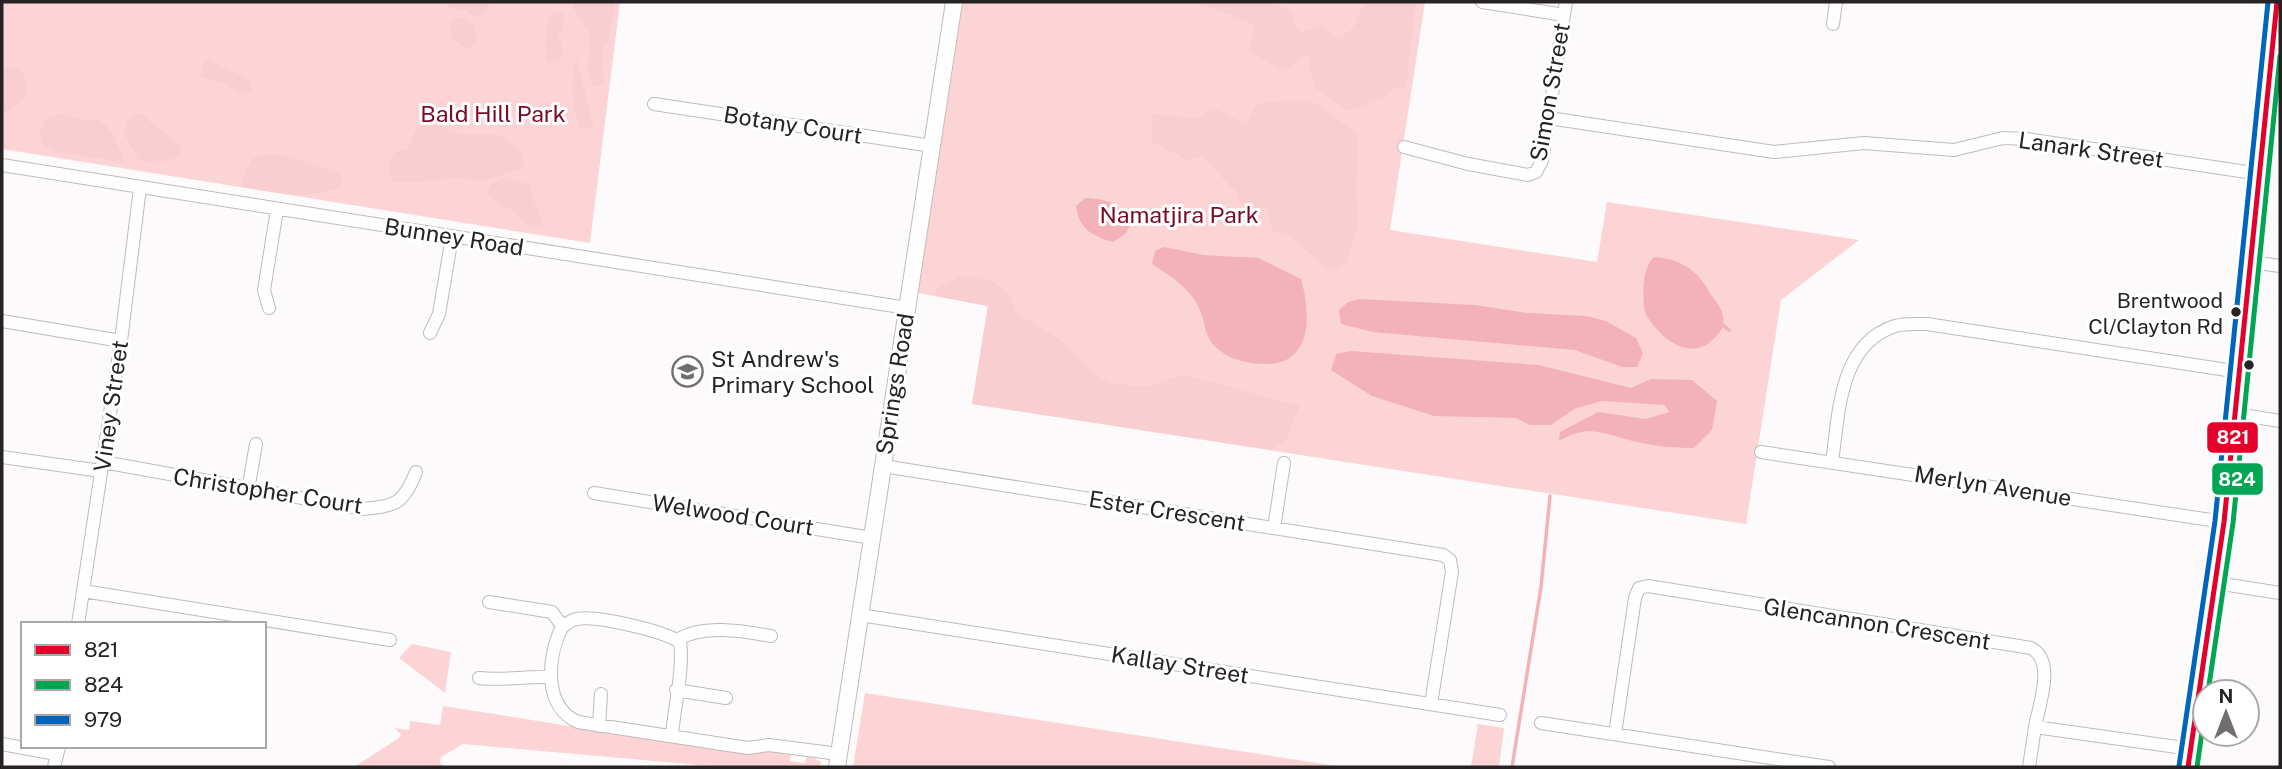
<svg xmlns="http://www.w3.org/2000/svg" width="2282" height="769" font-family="'Public Sans',sans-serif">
<rect width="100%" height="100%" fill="#fcfafa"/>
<!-- green -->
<path fill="#fcd4d6" d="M2 2H620L590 243 2 149Z
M963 2H1425L1390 230 1597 262 1607 202 1859 240 1781 300 1746 524 972 404 988 306 918 293Z
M412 644 451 652 445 693 399 658Z
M865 693 1343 767H853Z
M443 706 746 754 764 750 791 752 790 761 805 763 807 754 821 762 820 767H722L463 744 441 757 440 763 444 767H354L399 738 401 734 394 728 409 730 410 721 440 725Z
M1478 724 1504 728 1499 767H1471Z"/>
<!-- forest -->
<path fill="#f8ced1" d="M441 2H488L489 3 488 11 478 17 462 9 455 10Z
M575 2H615L609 42 601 51 604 81 601 85 592 86 587 70 591 35 573 9Z
M1194 2H1270L1293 11V22L1300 33 1322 25 1339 39 1353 28 1365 2H1416L1406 88H1393L1384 98 1349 111 1314 87 1308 53 1284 72 1250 52 1254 24Z
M556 12 562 13C566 25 562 27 558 37 563 46 563 54 558 63H548C542 50 546 27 550 14Z
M453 17 464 18 474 26 477 40 470 50 453 40 449 27Z
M577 59 594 129 580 128C571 113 570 76 577 59Z
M208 60 249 79 253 90 242 94 221 82 201 77V67Z
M10 68H19C37 92 25 104 2 113V70Z
M1291 100 1312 101 1359 134 1356 190 1359 221 1347 263 1329 271 1292 238 1273 231 1267 208 1245 211 1236 192 1201 156 1187 160 1151 141 1153 114 1196 118 1214 108 1246 124 1257 104Z
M62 113 84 120 99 119 111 131 126 163 53 151 41 143 40 133 46 118Z
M141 113C154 128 171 134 182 149L179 157 152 164 138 159 124 134 128 120Z
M429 123 464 135H500L523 152 524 167 483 181 456 178 408 183 392 181 389 163 395 152 408 149 417 127Z
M261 155H285L338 173 343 179 340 186C312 202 272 192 242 187V180L252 159Z
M505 178 528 184 544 228C526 230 523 218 510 209 500 203 493 204 487 192L491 184Z
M961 276H976L995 282 1010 296 1017 313 1061 340 1097 376 1112 383 1143 387 1185 375 1300 406 1285 442 1276 445 1272 450 972 404 988 306 936 296 937 288Z"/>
<!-- water -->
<path fill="#f3b2b7" d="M1085 198C1108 199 1118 203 1132 223L1125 234 1113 242C1092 236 1079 229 1076 206Z
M1164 247 1203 255 1258 258 1301 279C1311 314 1313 365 1265 364 1254 364 1237 361 1228 356 1201 340 1209 330 1199 308 1191 289 1168 274 1152 264L1155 251Z
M1654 257C1678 259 1694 267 1707 288 1712 298 1721 305 1723 316 1725 323 1722 330 1717 335 1698 360 1671 347 1655 327 1650 321 1645 315 1644 308 1643 293 1642 268 1654 257Z
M1359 299 1475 305 1527 313 1586 316 1606 321 1636 338 1643 353 1637 367H1622L1575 350 1373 332 1341 324 1339 310 1348 302Z
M1351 351 1538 365 1631 388 1651 379 1692 380 1717 401 1712 430 1694 448C1674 448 1653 446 1633 441 1604 434 1589 423 1559 441L1560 432 1598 412 1646 419 1669 412 1665 405 1601 401 1574 409 1551 425H1530L1516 418 1434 416 1372 396 1331 370 1336 354Z"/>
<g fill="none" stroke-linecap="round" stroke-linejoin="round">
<!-- stream -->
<path stroke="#f3b2b7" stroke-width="3.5" d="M1720 323 1729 330
M1512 767 1541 587 1550 496"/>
<defs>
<path id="minor" d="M1482 2 1564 15
M1833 24 1836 2
M654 104 932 146
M1549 118 1774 152 1864 143 1954 150 2003 138 2027 139 2260 174
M1404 147 1468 164 1528 175 1536 172 1542 161 1566 2
M2 165 907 308
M2251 262 2280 266
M269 308 264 290 277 210
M2 321 121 341
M430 333 439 314 452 237
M2236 414 2280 421
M1761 452 2224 522
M2 457 101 471
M103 462 363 509C396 506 403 504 416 472
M1832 462C1839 413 1839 344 1895 326 1904 323 1917 324 1927 324L2240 372
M883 466 1443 555 1450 560 1452 572 1431 704
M248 490 256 444
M594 493 872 538
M1274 528 1284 463
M2216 583 2280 593
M83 591 390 640
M489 602 552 612 563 627
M860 615 1500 715
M78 624 121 341 140 188
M677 640C703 624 742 631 771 636
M479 678C503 681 525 676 550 677
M676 690 726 698
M1541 723 1829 767
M599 726 601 694
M1615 734 1635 598 1639 588 1648 586 2031 648C2056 661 2039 704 2035 727
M672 736C674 706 684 671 680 642 663 631 597 615 577 619 571 620 567 624 562 627 547 657 543 707 578 722L748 748 769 745 839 754
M2 744 56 754
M54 767 59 747
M2029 767 2035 727 2191 749"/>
<path id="major" d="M837 767 954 2
M2188 767 2224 522 2277 2"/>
</defs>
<!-- minor casing -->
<use href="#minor" stroke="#bebbbb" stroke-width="14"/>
<!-- major casing -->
<use href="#major" stroke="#bebbbb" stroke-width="18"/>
<!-- minor -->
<use href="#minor" stroke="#fffefe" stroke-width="12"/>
<!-- major -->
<use href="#major" stroke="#fffefe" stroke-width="16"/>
<defs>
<path id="bus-1" d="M2188 767 2224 522 2277 2"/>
<path id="bus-2" d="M2208 692 2233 523 2280 56
M2197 767 2205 711"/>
<path id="bus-3" d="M2179 766 2215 521 2268 2"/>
</defs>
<!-- bus-1 casing -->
<use href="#bus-1" stroke="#fff" stroke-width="10"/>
<!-- bus-2 casing -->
<use href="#bus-2" stroke="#fff" stroke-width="10"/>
<!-- bus-3 casing -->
<use href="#bus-3" stroke="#fff" stroke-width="10"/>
<!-- bus-1 -->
<use href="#bus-1" stroke="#e4002b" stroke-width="5"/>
<!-- bus-2 -->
<use href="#bus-2" stroke="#00a651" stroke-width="5"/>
<!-- bus-3 -->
<use href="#bus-3" stroke="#0065bd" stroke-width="5"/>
</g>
<!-- icons -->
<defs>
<symbol id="school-ring" viewBox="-11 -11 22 22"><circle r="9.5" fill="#fff" stroke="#726e6e" stroke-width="1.5"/><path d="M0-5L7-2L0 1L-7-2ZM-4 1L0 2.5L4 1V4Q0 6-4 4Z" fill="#726e6e"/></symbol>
</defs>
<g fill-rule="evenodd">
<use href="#school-ring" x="670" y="354" width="35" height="35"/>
</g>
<!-- markers -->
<g fill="#272223" stroke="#fff" stroke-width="2.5">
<circle cx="2236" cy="312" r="6"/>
<circle cx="2249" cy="365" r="6"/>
</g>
<g text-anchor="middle" stroke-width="6" stroke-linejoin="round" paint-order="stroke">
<!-- bus labels -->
<g font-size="21" fill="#272223" stroke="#fff" text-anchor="end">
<text x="2223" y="308">Brentwood<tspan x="2223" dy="26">Cl/Clayton Rd</tspan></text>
</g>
<!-- street labels -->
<g font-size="23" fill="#272223" stroke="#fff">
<text transform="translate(1550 92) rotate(-80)" y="8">Simon Street</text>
<text transform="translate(793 125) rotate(9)" y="8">Botany Court</text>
<text transform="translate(2091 150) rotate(8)" y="8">Lanark Street</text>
<text transform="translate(454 237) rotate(9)" y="8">Bunney Road</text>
<text transform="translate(895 384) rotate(-81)" y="8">Springs Road</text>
<text transform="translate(111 406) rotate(-82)" y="8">Viney Street</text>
<text transform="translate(1993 486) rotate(9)" y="8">Merlyn Avenue</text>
<text transform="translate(268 491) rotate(9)" y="8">Christopher Court</text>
<text transform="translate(1167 511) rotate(9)" y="8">Ester Crescent</text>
<text transform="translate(733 515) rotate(9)" y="8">Welwood Court</text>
<text transform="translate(1877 624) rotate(9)" y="8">Glencannon Crescent</text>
<text transform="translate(1180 665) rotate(9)" y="8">Kallay Street</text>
</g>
<!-- park labels -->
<g font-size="23" fill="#790a27" stroke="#fff">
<text x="493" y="122">Bald Hill Park</text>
<text x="1179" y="223">Namatjira Park</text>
</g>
<!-- poi labels -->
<g font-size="23" fill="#272223" stroke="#fff" text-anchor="start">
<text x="711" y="367">St Andrew's<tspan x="711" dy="26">Primary School</tspan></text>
</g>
</g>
<g stroke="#fff" stroke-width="2.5">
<rect x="2206" y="421" width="53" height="33" rx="7" fill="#e4002b"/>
<rect x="2211" y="462" width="53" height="34" rx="7" fill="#00a651"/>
</g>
<g font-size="19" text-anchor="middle" font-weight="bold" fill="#fff">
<text x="2233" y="444">821</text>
<text x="2237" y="486">824</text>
</g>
<!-- border -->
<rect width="2282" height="769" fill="none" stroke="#272223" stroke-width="7"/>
<!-- legend -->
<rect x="21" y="622" width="245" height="126" fill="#ffffff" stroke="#a9a7a7" stroke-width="2"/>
<rect x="35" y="645" width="35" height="10" fill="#e4002b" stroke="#a9a7a7" stroke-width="2"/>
<text x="84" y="657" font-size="21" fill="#272223">821</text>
<rect x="35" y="680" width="35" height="10" fill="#00a651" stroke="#a9a7a7" stroke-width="2"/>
<text x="84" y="692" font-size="21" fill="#272223">824</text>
<rect x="35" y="715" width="35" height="10" fill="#0065bd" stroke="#a9a7a7" stroke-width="2"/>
<text x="84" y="727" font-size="21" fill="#272223">979</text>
<!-- north arrow -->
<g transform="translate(2226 713)"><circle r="33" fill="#ffffff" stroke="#a9a7a7" stroke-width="2"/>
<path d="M0-5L12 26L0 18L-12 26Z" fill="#726e6e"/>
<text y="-10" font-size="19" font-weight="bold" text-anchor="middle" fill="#272223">N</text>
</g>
</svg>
